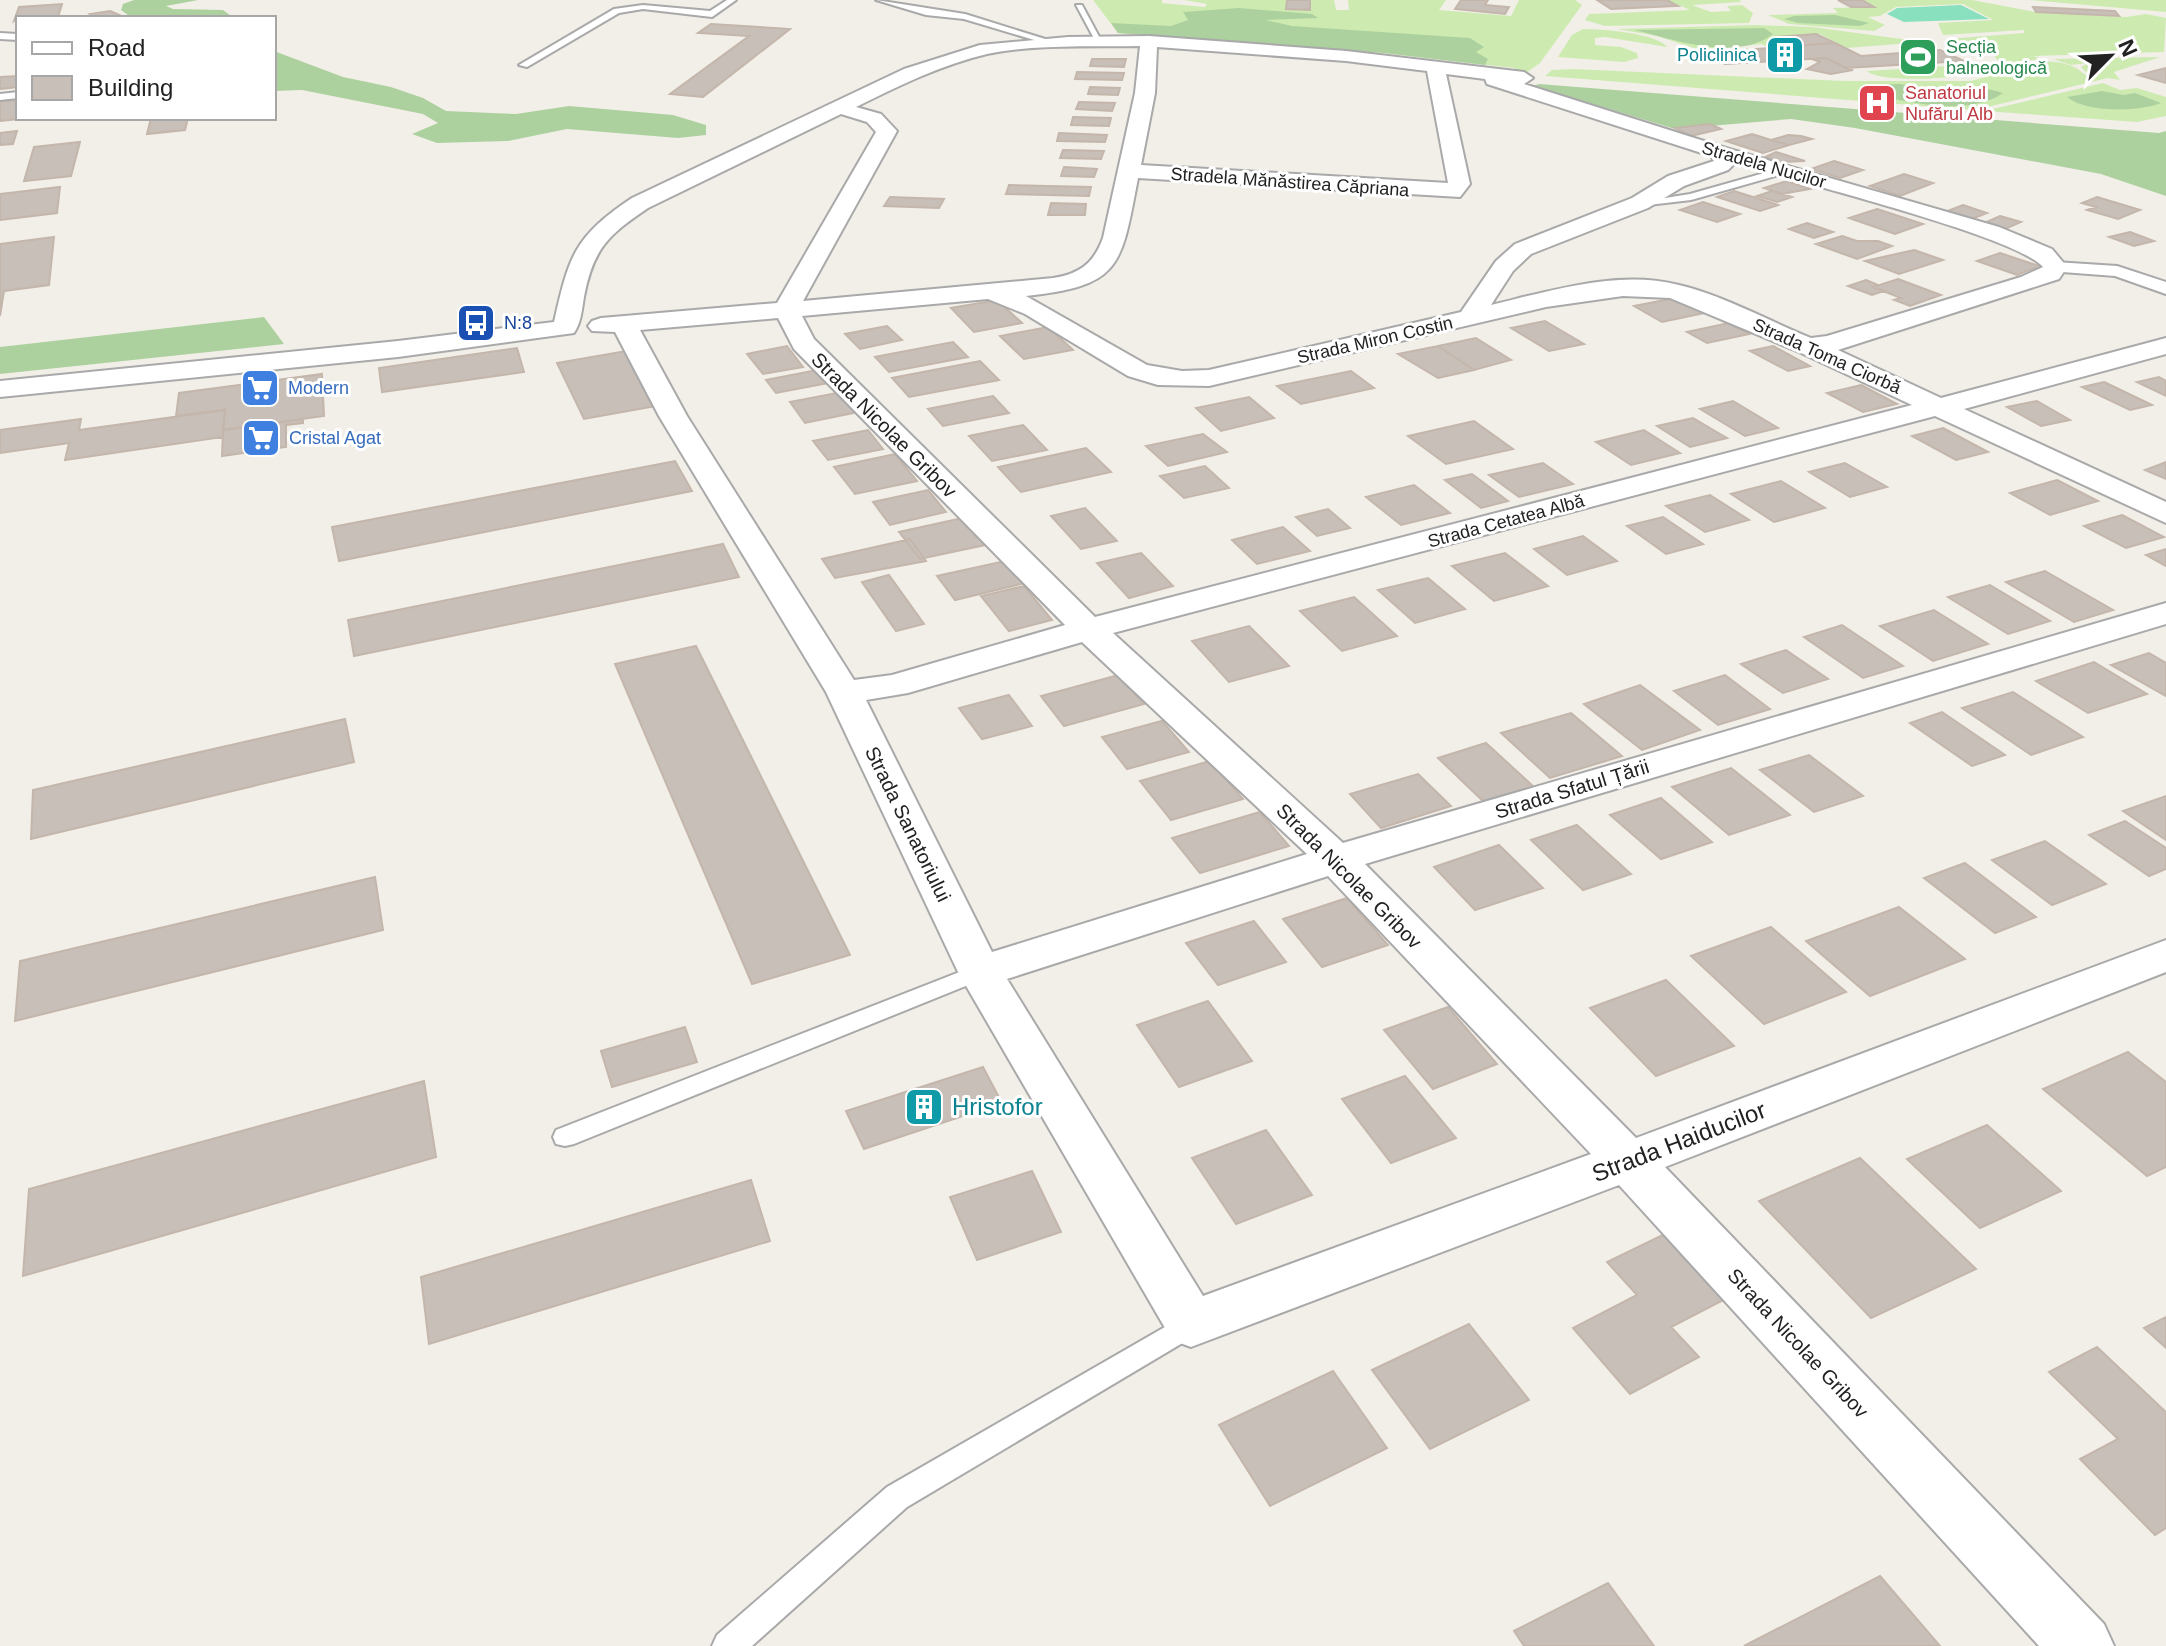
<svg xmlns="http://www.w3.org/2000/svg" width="2166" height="1646" font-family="Helvetica,sans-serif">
<rect width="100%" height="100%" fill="#f2efe9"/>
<!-- grass -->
<path fill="#cdebb0" d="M1093 0H1162V3L1205 7 1207 4 1184 0H1287V9L1309 10 1310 0H1334L1336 10H1349L1348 0H1446L1439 10 1511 16 1519 0H1575L1582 5 1540 63 1523 75 1514 68 1384 53 1118 33Z
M1667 0H1739L1742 2 1692 5 1711 12 1731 11 1727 6 1742 5 1753 13 1749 23 1605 26 1585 20 1589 14 1690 10Z
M1862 0H1972L2036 12 2126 17 2146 14 2166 18 2164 52 2033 56 2043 59 2000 64 1994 55 1947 39 2024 33V30L1943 35 1938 23 1993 20 1963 4 1896 7 1880 16 1868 17 1885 25 1874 31 1789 24 1768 15 1838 13 1833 8 1872 7Z
M2029 0H2166V12Z
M1755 25 1812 27 1924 42 1846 48 1820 34 1776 37 1794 46 1769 48 1762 44 1700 50 1657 36 1617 29Z
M1583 29C1601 29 1657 33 1667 47L1605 37 1595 38V45L1621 47 1637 53 1638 58 1624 62 1558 57 1572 35Z
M2160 57 2114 72 2120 80 2108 78 1975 110 1545 76 1552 70 1573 69 1844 81H1971L2000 73 2003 66 2038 69 2020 66C2040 61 2054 59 2074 67 2081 70 2083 75 2091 77L2081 67 2088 63 2071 65 2053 59Z
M1962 65 1986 66V69C1969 79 1880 84 1867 71Z
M2103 83 2120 90 2137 88 2166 97V116L2137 122 1984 111Z"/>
<!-- forest -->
<path fill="#add19e" d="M134 0H198L166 6 173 9 223 10 234 18H132L121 10 123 4Z
M1239 8 1312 14 1318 18 1265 20 1292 26 1470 38 1484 47 1476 52 1488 59 1485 65 1384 53 1118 33 1111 23 1171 26 1188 20 1183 12Z
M1835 15 1869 23 1860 26 1798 23 1784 19 1794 16Z
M1764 28 1773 34C1736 62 1675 40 1635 30Z
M274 51 343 77 391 87 423 98 446 111 516 114 569 106 673 115 706 125V135L678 138 567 129 508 141 437 143 412 134 438 123 423 114 302 90 274 91Z
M1539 84 2159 133 2166 131V196L2101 174 1855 128 1791 119 1675 129 1533 86Z
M1900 84C1939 91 1964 81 2003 93 1964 119 1903 100 1860 92L1862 85Z
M2102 91 2124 95 2135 93 2161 103C2139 112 2086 113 2067 97Z
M264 317 284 344 0 374V347Z"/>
<!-- pitch -->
<path fill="#88e0be" d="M1961 5 1989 19 1904 22 1887 14 1897 8Z"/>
<!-- building -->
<path fill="#c7bfb8" stroke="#c4b6ab" stroke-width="2" d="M1287 0H1310V10L1286 9Z
M1461 0H1488L1485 5 1509 7 1505 14 1455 9Z
M1597 0H1667L1678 6 1611 9Z
M1838 0H1862L1874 7H1851Z
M62 4 58 17 18 18 14 21 19 7Z
M2033 7 2115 11 2119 16 2036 12Z
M110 11 124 17 97 18 90 14Z
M711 24 790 29 703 97 670 94 749 36 698 33Z
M1816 34 1835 43 1794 46 1774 37Z
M1835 43 1861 56 1940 50 1964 61 1846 68 1826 58 1725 64 1704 53Z
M1826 58 1846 68 1853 70 1831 74 1807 69 1820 62 1812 59Z
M1092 59H1126L1124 67 1090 66Z
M2166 68V83L2138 75Z
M1077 72 1124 73 1122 80 1075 79Z
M18 76V87L0 89V77Z
M1090 87 1120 88 1118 95 1088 94Z
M18 100V118H28L0 121V101Z
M1079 102 1115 103 1112 111 1076 109Z
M1073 117 1111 118 1109 126 1071 125Z
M151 118H188L185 130 147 134Z
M1710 124 1721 129 1691 136 1675 128Z
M17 131 13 144 0 145V133Z
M1059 133 1107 135 1105 142 1057 141Z
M1752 134 1771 140 1789 145 1763 153 1726 141Z
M1788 135 1801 136 1812 139 1789 145 1771 140Z
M80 142 71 176 24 181 34 147Z
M1063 150 1104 151 1101 159 1060 158Z
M1776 152 1805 161 1782 162 1765 157Z
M1834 161 1863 170 1840 178 1811 169Z
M1064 167 1097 169 1094 177 1061 176Z
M1904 174 1933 183 1900 196 1870 186Z
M1787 181 1810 189 1782 194 1764 188Z
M1009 185 1091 187 1089 196 1006 194Z
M60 187 57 213 0 220V194Z
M1734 191 1778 205 1760 211 1717 197Z
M1772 191 1792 197 1777 202 1757 196Z
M890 197 944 199 939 208 884 206Z
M2097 197 2140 210 2118 219 2087 210 2096 207 2082 203Z
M1703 202 1740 214 1717 222 1680 210Z
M1051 203 1086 204 1085 215H1048Z
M1963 205 1987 213 1969 220 1945 212Z
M1877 209 1923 224 1895 234 1849 218Z
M2000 216 2021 222 2005 229 1984 223Z
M1807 223 1833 232 1814 238 1789 229Z
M2130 232 2154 241 2134 246 2109 237Z
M1842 236 1857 241H1878L1892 246 1857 259 1816 244Z
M54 237 49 285 4 291 0 316V244Z
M1914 250 1943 260 1899 274 1865 261Z
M2000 253 2039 266 2017 275 1977 261Z
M1898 279 1941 295 1910 306 1894 300 1901 298 1873 287Z
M1866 280 1878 285 1873 287 1884 291 1872 295 1848 286Z
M1680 297 1709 312 1662 322 1634 306Z
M997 300 1022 323 974 332 951 308Z
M1545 321 1584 344 1549 351 1511 328Z
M1729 323 1749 334 1707 343 1687 332Z
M887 326 902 340 860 349 845 334Z
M1048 327 1073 350 1024 359 1000 336Z
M1476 338 1511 360 1474 370 1438 346Z
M953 342 968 357 889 372 875 357Z
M787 346 803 367 763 374 747 354Z
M1438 346 1474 370 1438 378 1398 354Z
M1773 346 1810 366 1788 371 1750 351Z
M517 348 524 372 382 392 379 368Z
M626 351 656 406 584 419 557 363Z
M980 361 999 380 909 397 892 378Z
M817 370 828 383 776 393 766 380Z
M1351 371 1374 388 1301 404 1277 386Z
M322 374 324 416 223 430 225 410 176 416 179 393Z
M2159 377 2166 381V396L2137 382Z
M2104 382 2152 405 2130 410 2082 387Z
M1861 385 1897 404 1863 412 1827 393Z
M842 392 858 412 805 423 790 402Z
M993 396 1009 413 943 426 928 409Z
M1249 397 1274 418 1221 431 1196 408Z
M1733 401 1778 428 1745 436 1700 409Z
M2037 401 2070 420 2041 426 2007 407Z
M225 410 223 437 65 460 69 443 0 453V430L81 419 79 430Z
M1693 418 1727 438 1690 447 1657 426Z
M303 419V423L286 425V447L222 456 223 430Z
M1474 421 1513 449 1446 464 1408 436Z
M1023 425 1047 450 992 461 969 436Z
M1943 428 1988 452 1956 460 1912 436Z
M868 430 883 449 828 460 813 441Z
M1644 430 1680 453 1631 465 1596 442Z
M1203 434 1227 452 1168 466 1146 446Z
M1086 448 1111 472 1021 492 998 467Z
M895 454 917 481 855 494 834 467Z
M675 461 692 491 339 561 332 527Z
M2166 462V479L2145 470Z
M1543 463 1573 484 1519 497 1489 475Z
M1845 463 1887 487 1850 497 1809 472Z
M1205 466 1229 488 1184 498 1160 476Z
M1472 474 1508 501 1481 508 1445 480Z
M2057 480 2098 501 2050 515 2010 493Z
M1781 481 1825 508 1774 522 1731 494Z
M1414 485 1450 513 1401 525 1366 497Z
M928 490 946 512 890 525 873 502Z
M1710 495 1749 520 1705 532 1666 506Z
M1085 508 1117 541 1081 549 1051 516Z
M1328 509 1350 528 1317 536 1296 517Z
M2122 515 2164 537 2126 548 2084 526Z
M1663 517 1703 544 1666 554 1627 526Z
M962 518 985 545 920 559 899 532Z
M1283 527 1310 551 1257 564 1232 540Z
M1583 536 1617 561 1567 575 1534 549Z
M910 539 926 561 835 578 822 559Z
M723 544 739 577 354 656 348 620Z
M2166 549V566L2146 555Z
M1141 553 1173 586 1129 598 1097 563Z
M1505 553 1548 586 1494 601 1452 566Z
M1014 559 1033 581 955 600 937 576Z
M2045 571 2113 610 2074 622 2006 582Z
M889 575 924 624 896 631 862 582Z
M1428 578 1465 609 1415 623 1378 590Z
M1990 585 2050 621 2008 634 1948 597Z
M1024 586 1052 620 1009 631 981 596Z
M1354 597 1397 636 1342 651 1300 611Z
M1934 610 1988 644 1933 661 1880 626Z
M1842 625 1903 666 1863 678 1804 637Z
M1249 626 1289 666 1229 682 1192 641Z
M696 646 850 955 752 984 615 664Z
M1786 650 1828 679 1783 693 1741 664Z
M2149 653 2166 663V696L2111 665Z
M2094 662 2147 694 2088 713 2036 681Z
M1119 675 1144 704 1064 726 1041 696Z
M1725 675 1770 709 1718 725 1674 691Z
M1640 685 1700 730 1642 750 1584 704Z
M2013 692 2083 737 2031 755 1962 708Z
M1009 695 1032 726 982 739 959 708Z
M1942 712 2005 755 1972 766 1910 723Z
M1571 713 1622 756 1550 778 1501 733Z
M345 719 354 762 31 839 33 790Z
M1162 721 1189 752 1127 769 1102 737Z
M1486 743 1534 787 1484 802 1438 758Z
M1809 755 1863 796 1814 812 1760 770Z
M1210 761 1243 799 1171 820 1140 781Z
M1731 768 1790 815 1729 835 1672 787Z
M1418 774 1451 806 1381 828 1350 794Z
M2166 796V840L2123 811Z
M1661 798 1712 842 1661 859 1610 815Z
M1260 812 1289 846 1200 873 1172 838Z
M2125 821 2166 848V869L2149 876 2089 835Z
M1577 825 1631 874 1583 890 1531 840Z
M2045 841 2106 884 2052 905 1992 860Z
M1499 845 1543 888 1475 910 1434 867Z
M1965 863 2036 917 1995 933 1924 878Z
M375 877 383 930 15 1021 20 961Z
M1347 898 1388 945 1322 967 1283 919Z
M1899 907 1965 959 1870 996 1806 941Z
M1254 921 1286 962 1218 985 1186 943Z
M1771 927 1846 992 1764 1024 1691 956Z
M1666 980 1734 1046 1656 1076 1590 1008Z
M1208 1001 1252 1061 1179 1087 1137 1025Z
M1448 1007 1497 1064 1433 1089 1384 1030Z
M685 1027 697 1062 612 1087 601 1051Z
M2128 1052 2166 1082V1167L2147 1176 2043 1089Z
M983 1067 1002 1103 864 1149 846 1111Z
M1405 1076 1456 1138 1391 1163 1342 1099Z
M424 1081 436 1157 23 1276 29 1189Z
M1987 1125 2061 1191 1980 1228 1907 1159Z
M1266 1130 1312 1195 1236 1224 1192 1158Z
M1860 1158 1976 1269 1871 1318 1759 1201Z
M1032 1171 1061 1232 977 1260 950 1197Z
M751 1180 770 1241 429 1344 421 1277Z
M1675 1229 1737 1293 1671 1327 1699 1357 1630 1394 1573 1328 1637 1295 1607 1262Z
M2166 1317V1348L2144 1328Z
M1469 1324 1529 1400 1430 1449 1372 1370Z
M2097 1347 2166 1412V1528L2155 1535 2080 1459 2118 1439 2049 1372Z
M1333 1371 1387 1448 1270 1506 1219 1425Z
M1880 1576 1940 1646H1744Z
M1608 1583 1654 1646H1524L1514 1631Z"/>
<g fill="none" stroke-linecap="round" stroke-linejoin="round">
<defs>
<path id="service" d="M727 0H736L712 17 643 9 619 13 527 67 519 65 614 9 643 5 710 11Z
M876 0 965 14 1058 43 1054 46 964 19 926 15Z
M1076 5H1082L1103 44H1097Z
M0 33 18 34V40L0 39Z
M18 92V98L0 100V94Z
M1782 168 1786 169V173L1691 200 1640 206 1634 203 1690 194Z
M980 964 988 967 991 972 988 977 574 1144 565 1146 556 1144 553 1137 556 1130Z
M1191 1312 1201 1316 1205 1324 1201 1332 907 1507 752 1646H712L717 1635 887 1487Z"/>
<path id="pedestrian" d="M2055 262 2117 266 2166 282V294L2115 276 2049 271 2046 267 2049 263Z"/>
<path id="minor" d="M1149 36 1346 51 1524 72 1533 78 1524 84 1726 148 1999 227 2052 249 2067 267 2059 279 1838 350 1941 398 2166 338V354L1964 409 2166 502V523L1935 416 1113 633 1343 843 2166 603V624L1365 864 1636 1138 2166 940V972L1665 1167 2104 1624 2114 1646H2039L1619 1185 1191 1347 1172 1340 958 972 826 692 659 416 615 332 592 331 588 326 592 321 601 318 777 303 876 132 867 122 841 114 648 208C608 235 593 249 584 297 582 309 581 323 574 333L398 357 0 397V381L398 341 554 322C569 256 574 237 632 198L904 69 980 45 1068 37ZM1140 46 1135 93 1103 238C1094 263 1080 274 1053 278L803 301 897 131 881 114 856 107C898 86 941 65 987 54 1036 44 1090 47 1140 46ZM1157 47 1346 61 1427 71 1448 183 1141 165 1155 93ZM1446 74 1485 79 1487 84 1711 156 1714 161 1668 176 1632 198 1515 244 1496 261 1461 312 1209 370 1182 371 1147 365 1026 296C1122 286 1121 266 1138 178L1460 197 1470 184ZM1735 163C1787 179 2017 236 2043 267L2021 277 1827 336 1811 338C1769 321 1722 295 1679 285 1619 269 1550 291 1491 305L1513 271 1531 254 1648 208 1684 186 1728 170ZM1623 296 1670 298 1799 352 1912 405 1095 617 814 339 802 316 988 299 1025 314 1128 376 1158 385 1209 386 1546 307ZM778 318 794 349 1065 625 892 675 854 680 687 416 640 330ZM1082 642 1307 854 992 952 866 700 908 693ZM1328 876 1591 1154 1203 1296 1007 979Z"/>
</defs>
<!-- service casing -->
<use href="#service" stroke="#a9a9a9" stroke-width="4"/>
<!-- pedestrian casing -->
<use href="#pedestrian" stroke="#a9a9a9" stroke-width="4"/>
<!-- minor casing -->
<use href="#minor" stroke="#a9a9a9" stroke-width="4"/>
<!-- service -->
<use href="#service" fill="#fff" fill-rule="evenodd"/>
<!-- pedestrian -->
<use href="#pedestrian" fill="#fff" fill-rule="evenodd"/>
<!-- minor -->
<use href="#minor" fill="#fff" fill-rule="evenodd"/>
</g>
<!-- icons -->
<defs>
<symbol id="building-square" viewBox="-11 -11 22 22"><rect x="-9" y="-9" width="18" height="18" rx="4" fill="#0f9aa8" stroke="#fff"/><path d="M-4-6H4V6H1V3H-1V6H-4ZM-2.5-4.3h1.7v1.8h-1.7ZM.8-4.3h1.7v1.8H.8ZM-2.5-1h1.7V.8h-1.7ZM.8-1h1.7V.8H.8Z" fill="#fff"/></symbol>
<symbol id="stadium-square" viewBox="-11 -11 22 22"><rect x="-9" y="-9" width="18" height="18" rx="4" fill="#2e9e5b" stroke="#fff"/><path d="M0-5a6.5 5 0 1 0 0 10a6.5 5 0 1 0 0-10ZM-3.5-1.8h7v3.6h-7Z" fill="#fff"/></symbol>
<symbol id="hospital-square" viewBox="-11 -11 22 22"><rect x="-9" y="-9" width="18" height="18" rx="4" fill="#e0444e" stroke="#fff"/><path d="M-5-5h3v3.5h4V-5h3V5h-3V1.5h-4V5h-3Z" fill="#fff"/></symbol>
<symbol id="bus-square" viewBox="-11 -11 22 22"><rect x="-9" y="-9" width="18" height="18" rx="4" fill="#1a4fb4" stroke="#fff"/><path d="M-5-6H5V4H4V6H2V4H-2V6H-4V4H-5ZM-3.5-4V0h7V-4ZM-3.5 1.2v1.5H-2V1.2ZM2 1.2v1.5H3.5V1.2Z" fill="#fff"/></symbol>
<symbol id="supermarket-square" viewBox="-11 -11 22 22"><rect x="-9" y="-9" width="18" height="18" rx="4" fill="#3f7fe0" stroke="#fff"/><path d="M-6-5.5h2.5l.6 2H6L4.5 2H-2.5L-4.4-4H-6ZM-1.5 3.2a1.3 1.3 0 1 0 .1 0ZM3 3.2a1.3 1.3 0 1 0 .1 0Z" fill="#fff"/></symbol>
</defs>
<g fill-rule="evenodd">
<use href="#building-square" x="1763" y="33" width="44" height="44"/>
<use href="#stadium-square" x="1896" y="35" width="44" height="44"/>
<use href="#hospital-square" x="1855" y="81" width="44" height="44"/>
<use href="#bus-square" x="454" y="301" width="44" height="44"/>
<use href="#supermarket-square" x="238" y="366" width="44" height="44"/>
<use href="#supermarket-square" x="239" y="416" width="44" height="44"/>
<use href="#building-square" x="902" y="1085" width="44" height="44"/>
</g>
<g text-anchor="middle" stroke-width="6" stroke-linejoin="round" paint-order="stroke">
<!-- far-leisure labels -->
<g font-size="18" fill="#27864d" stroke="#fff" text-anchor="start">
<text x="1946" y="53">Secția<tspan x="1946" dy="21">balneologică</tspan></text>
</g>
<!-- far-culture labels -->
<g font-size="18" fill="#0d838f" stroke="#fff" text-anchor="end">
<text x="1757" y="61">Policlinica</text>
</g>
<!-- far-health labels -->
<g font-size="18" fill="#be3a42" stroke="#fff" text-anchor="start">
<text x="1905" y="99">Sanatoriul<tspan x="1905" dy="21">Nufărul Alb</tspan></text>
</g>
<!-- far-street labels -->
<g font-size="18" fill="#222" stroke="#fff">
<text transform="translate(1764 165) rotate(16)" y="6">Stradela Nucilor</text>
<text transform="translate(1290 182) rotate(4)" y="6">Stradela Mănăstirea Căpriana</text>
<text transform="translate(1375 340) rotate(-13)" y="6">Strada Miron Costin</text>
<text transform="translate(1827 356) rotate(24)" y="6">Strada Toma Ciorbă</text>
<text transform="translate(1506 521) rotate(-15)" y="6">Strada Cetatea Albă</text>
</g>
<!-- far-transit labels -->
<g font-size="18" fill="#164399" stroke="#fff" text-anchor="start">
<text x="504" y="329">N:8</text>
</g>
<!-- far-shop labels -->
<g font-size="18" fill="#366cbe" stroke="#fff" text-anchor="start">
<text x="288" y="394">Modern</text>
<text x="289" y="444">Cristal Agat</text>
</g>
<!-- street labels -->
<g font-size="20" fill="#222" stroke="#fff">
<text transform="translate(884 425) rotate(45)" y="7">Strada Nicolae Gribov</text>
<text transform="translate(1572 789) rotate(-17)" y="7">Strada Sfatul Țării</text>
<text transform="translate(908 824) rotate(64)" y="7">Strada Sanatoriului</text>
<text transform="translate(1349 876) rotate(45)" y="7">Strada Nicolae Gribov</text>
<text transform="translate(1798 1343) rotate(47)" y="7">Strada Nicolae Gribov</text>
</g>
<!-- near-culture labels -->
<g font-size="24" fill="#0d838f" stroke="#fff" text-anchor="start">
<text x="952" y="1115">Hristofor</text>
</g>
<!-- near-street labels -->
<g font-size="24" fill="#222" stroke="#fff">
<text transform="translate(1679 1142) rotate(-21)" y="8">Strada Haiducilor</text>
</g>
</g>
<!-- legend -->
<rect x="16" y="16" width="260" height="104" fill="#ffffff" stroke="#a7a7a7" stroke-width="2"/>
<rect x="32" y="42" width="40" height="12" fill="#ffffff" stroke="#a7a7a7" stroke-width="2"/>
<text x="88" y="56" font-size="24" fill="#222222">Road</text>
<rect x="32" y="76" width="40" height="24" fill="#c7bfb8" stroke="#a7a7a7" stroke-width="2"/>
<text x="88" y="96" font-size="24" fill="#222222">Building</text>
<!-- north arrow -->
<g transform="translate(2110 56) rotate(66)" stroke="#ffffff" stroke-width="6" paint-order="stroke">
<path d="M0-6L14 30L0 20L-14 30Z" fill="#222222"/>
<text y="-12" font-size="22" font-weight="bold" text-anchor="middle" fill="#222222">N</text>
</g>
</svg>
